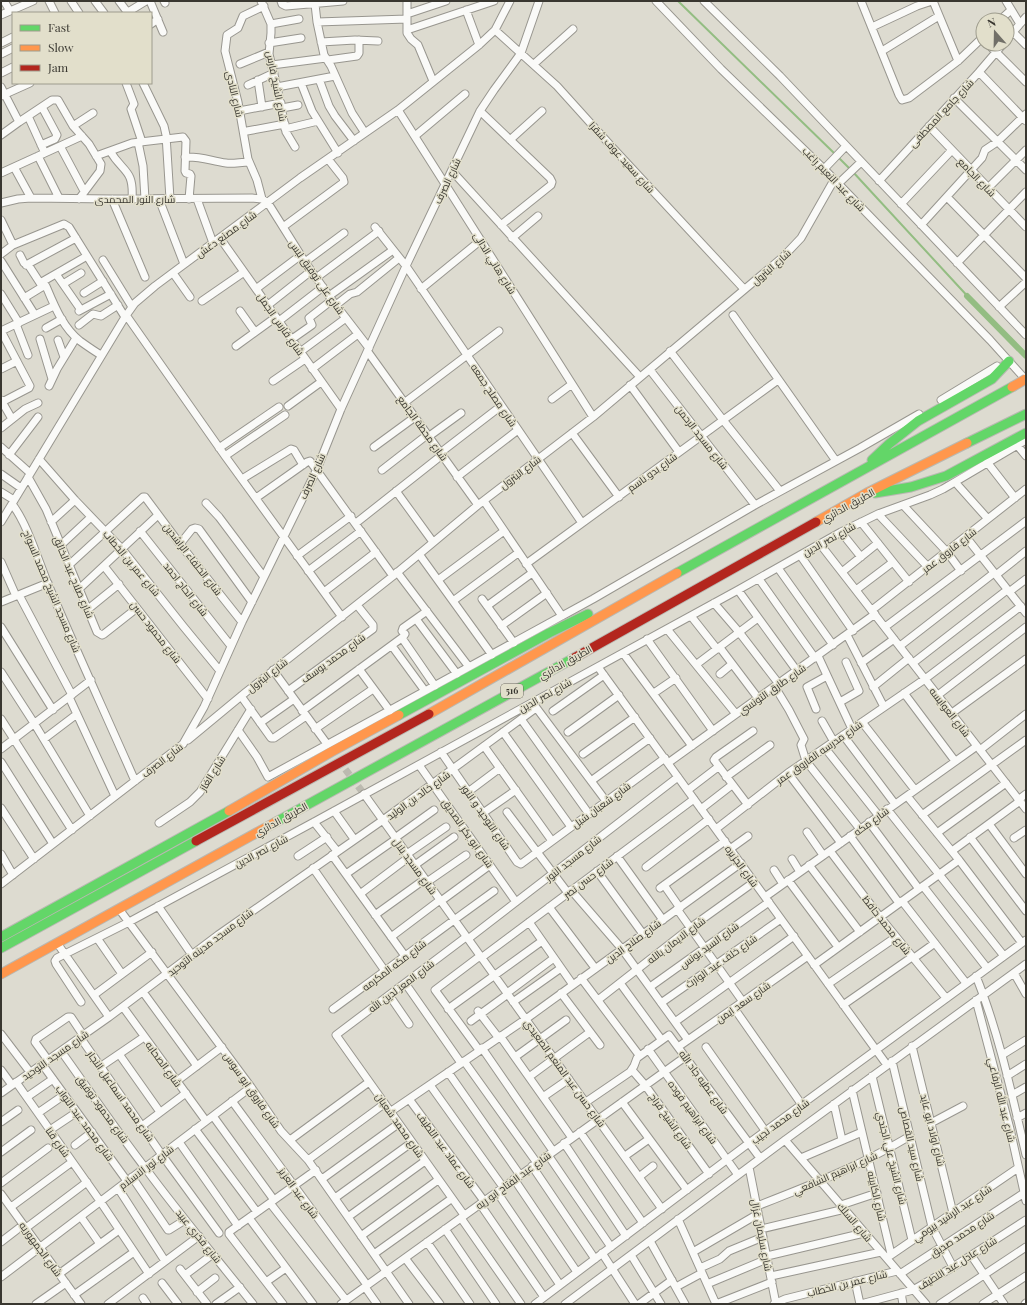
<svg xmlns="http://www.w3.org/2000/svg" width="1027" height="1305" font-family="'Playfair Display',Cairo,serif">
<rect width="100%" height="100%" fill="#dddbd0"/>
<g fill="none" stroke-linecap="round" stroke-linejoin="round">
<!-- stream -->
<path stroke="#93bd82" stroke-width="2" d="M678 1 834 153 850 169
M853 172 972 301"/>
<!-- canal -->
<path stroke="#93bd82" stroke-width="6" d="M967 296 1026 356"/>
<!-- street-tunnel -->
<path stroke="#bcbab0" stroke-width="7" stroke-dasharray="7 3.5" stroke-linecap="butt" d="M339 761 364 794"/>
<defs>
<path id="street" d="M4 1 10 11
M49 1 55 13
M71 1 79 13
M95 1 104 13
M119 1 128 13
M150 1 163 32
M164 1 165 3
M261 1 271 24V33L269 54 277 87 286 132 295 147
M281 1 282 4 286 6 343 1
M407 1V33L411 39 418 45 433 81
M656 1 721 69 824 169 990 340 1026 380
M704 1 780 76 1026 335
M861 1 899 95 902 100 909 98 958 61 983 37
M933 1 958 61
M1006 1 1020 24
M315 4 317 22 324 55 331 66 352 113 365 133
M466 10 479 45
M128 12 146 1
M407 14 446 1
M1 15 33 1
M1000 20 1011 10
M317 22 407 19
M151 24 158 19
M271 24 299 19
M872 27 917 6 932 1
M407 30 494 1
M495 30 557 86 612 147 744 289
M1013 32 1026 45
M1007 39 1026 17
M321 42 355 40 378 41
M1 43 13 37
M269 43 301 38
M988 44 1026 82
M882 51 939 16
M1 54 13 48
M328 60 357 56 359 53V40
M240 64 269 52
M534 64 573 29
M272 65 326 58
M979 72 1026 121
M1 73 13 67
M319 79 329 106 335 116 354 141
M258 80 262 107
M126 83 134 104 131 109 142 142
M143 83 164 126 166 135 170 199
M301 83 312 111 338 153
M248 85 274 73
M1 87 19 122
M277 87 335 76
M1 96 30 83
M954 98 1026 170
M282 108 298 105
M398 110 593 417
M239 111 281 103
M480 111 550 178 552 182 551 185 501 225
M28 116 43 149
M73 126 93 113
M929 126 1026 227
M285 129 318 121
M247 131 285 124
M1 135 19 122 52 100H58L73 126 89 144 101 164 100 171 79 199
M415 136 465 94
M510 140 542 111
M138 142 143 166 145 199
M41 145 55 139 57 135 42 107
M60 146 84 191
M110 151C123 173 134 169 132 199
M38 156 59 198
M96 156 132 143 183 137 186 141 185 171 186 173 190 174 191 176 189 199
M185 157C201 156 211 161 226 163 233 164 241 162 249 162
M14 167 31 198
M824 169 846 146
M452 171 640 377
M1 173 82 136
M879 181 979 72 1003 44
M838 184 861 162
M988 188 1026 150
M947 197 1026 278
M112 199 145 277
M159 199 184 264
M197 199 213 243
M262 199 257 180 248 159 238 102 225 51 227 35 238 28 243 16 264 6
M1 203 18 199 31 198 112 199 252 198 262 199 268 203 305 262 332 300 369 348
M901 204 952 150
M1 220 13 245
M921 225 982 158 985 150 997 142 1026 114
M283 227 344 182 343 178 328 159
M375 227 406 266 582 523
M220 238 341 409
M512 238 538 216
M1 254 13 245 64 224 69 227 125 317
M20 255 24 263 29 266 42 286
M103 260 132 307
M1 261 35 315
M305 262 344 233
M957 263 1026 192
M26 265 76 238
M173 273 190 297
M56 274 81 310
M316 278 379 231
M40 283 87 256
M63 284 81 273
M42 287 46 286C54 305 63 328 80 341 87 346 94 351 101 355
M256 289 301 255
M421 289 481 240
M84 293 103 281
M1 294 19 323
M329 296 393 250
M24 298 42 287
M202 301 244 272
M268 305 311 271
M336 305 350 294 357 292 399 258
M999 307 1026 282
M79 311 111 294
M240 311 255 332
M126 315 225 456 342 617
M733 315 836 461
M279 321 323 287
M16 324 28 355
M79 325 93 314 101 316 118 305
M46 328 62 319
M1 331 30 386 29 388 2 402
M1 331 54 306
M40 339 52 379
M292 339 312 325 309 318 332 300
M58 340 64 357
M236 346 276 317
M670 351 723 420 780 491
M300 352 346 318
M368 352 478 505
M1 369 17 361
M312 369 358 334
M650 370 755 505
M273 381 305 359
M630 385 679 452
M49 386 57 369 76 338
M552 399 572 384
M1 400 12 419
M941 400 997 366
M404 403 499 331
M288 406 321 382
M1 428 25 409 38 403
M572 433 619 497
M428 437 461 413
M1017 445 1026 456
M1 447 30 473
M374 447 415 417
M219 448 279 407
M440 453 501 406
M9 455 38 417
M225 456 285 415
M39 459 75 500 122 549 183 626 220 671
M987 462 1015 498
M382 470 427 435
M1 474 21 488
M28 477 46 509 97 632 102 635 104 634 137 608
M457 477 518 430
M242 479 291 449 294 450 303 465
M955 482 988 519
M396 491 433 542
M1 492 14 500
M256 498 307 462 310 461 393 576
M484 501 562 616
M206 503 219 517 264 577
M12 504C27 523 38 560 48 584 76 650 106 715 135 781
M903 505 947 552 961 571
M878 514 928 567
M1 522 125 317 135 303 155 286 300 178 398 110 479 45 495 30 510 1
M51 522 75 500
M861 522 909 582
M356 523 442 455
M140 531 231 646
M841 532 861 557
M966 537 1026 613
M180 544 192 529 195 528 199 529 252 602
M820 544 1026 809
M61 545 91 517
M419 554 492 655
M800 555 853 631
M297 556 351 516
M1 562 16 596
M526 564 778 380
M69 565 143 497H145L180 544 242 622
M104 566 208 699
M778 568 833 645
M308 571 361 531
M397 572 469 667
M842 572 878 543
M996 575 1026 551
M759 579 815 658
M438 580 504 531
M78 590 158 515
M738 590 797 671
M856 590 893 562
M324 592 376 552
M1009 592 1026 579
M19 595 72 695
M482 599 514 643
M453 601 518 553
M1 602 48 583
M714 603 739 632 779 684
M487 606 532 573
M87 610 119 584
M872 610 1026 489
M691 616 717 649H721L758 698
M416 619 457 674
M501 626 547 593
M1 627 53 710
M885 627 1026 521
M667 629 736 714
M847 635 884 707
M402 638 435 686
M647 639 713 731
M392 646 425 691
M900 646 994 573
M623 653 692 746
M818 656 852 729
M861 663 894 639
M913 663 1007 590
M697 664 758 618
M598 667 887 1065
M359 669 390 711
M273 670 327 744
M1 672 34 723 90 816
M720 674 732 664
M775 687 789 710 804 739 801 745 806 761 860 829
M873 687 909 658
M288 691 373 629V625L357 605
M654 693 676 678
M904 693 955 761
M938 695 1026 627
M241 696 271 738H274L306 716
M69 697 115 796
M840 702 859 691 846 662
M535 706 606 801
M816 709 807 687 827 676
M302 711 403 637 405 634 402 631 403 628 427 611
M553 711 604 675
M952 713 1026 659
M1 719 72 830
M521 719 589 814
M822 721 834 742
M862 722 915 790
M260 723 294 699
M315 729 373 689
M238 730 257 757 268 777 593 599 755 505 860 448 919 414
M503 732 571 827
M568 732 619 695
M843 735 895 804
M44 739 77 714
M188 740 246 692 393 576 478 505 593 417 783 257 801 238 834 180
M484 746 552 841
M825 748 879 816
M1 749 91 680
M980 750 1026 714
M441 752 517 862 521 864 665 758
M583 754 635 717
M1 762 53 844
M668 763 875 614
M419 765 516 902
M788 773 841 843
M726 777 770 745
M591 781 650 738
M688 790 718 767
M468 792 500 768
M364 794 662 1209
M907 796 959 860 1022 943
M1018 800 1026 794
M748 805 714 760 716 757 753 731
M1 808 34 859
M701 809 732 785
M887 809 1004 956
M334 811 354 839
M507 812 568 893
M483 813 516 790
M922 815 1026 740
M314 822 337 851
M869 822 919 889
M159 823 190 802 200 792 251 709
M989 824 1026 874
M716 829 788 773 925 679 1021 606
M807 832 823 855
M937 833 1006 783
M850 836 899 903
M970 837 1026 911
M395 838 434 810
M1014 838 1026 830
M730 849 748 836
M830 851 880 917 946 998
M952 851 1020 801
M1 854 13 875
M407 854 446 827
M332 855 405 956
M298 856 327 837
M617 856 663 920
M792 859 800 872
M415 865 454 837
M809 865 860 932
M646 867 709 819
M313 868 385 971
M774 870 783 884
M597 871 643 934
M346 874 396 839
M788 880 838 947
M427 882 466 855
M1 884 183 744 204 707 242 622 317 469 341 409 406 266 480 111 494 90 521 53 539 1
M664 885 680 908
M923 886 987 968
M660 888 725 841
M571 890 622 949 688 1040
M360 894 409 857
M765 897 977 746
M441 901 490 865
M902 901 966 983
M158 906 192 955
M549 907 595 968
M119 909 251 1087 281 1131 308 1160 409 1304
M677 909 743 1002
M375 915 425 879
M529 922 573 985
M391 937 440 900
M97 938 122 974
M468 939 678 777
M57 943 109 1017
M481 958 694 799
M914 958 935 943
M814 965 959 860
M1014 973 1026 994
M976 976C999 1033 1012 1095 1026 1155
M581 978 639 1055
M405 983 461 1063
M620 983 661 1039
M828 984 896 937
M650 987 769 902
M143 992 197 1066
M507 993 554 958
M561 993 600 1045
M94 995 152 952
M389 995 409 1024
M598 1000 690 928 754 882
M976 1000 1010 1129 1026 1201
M81 1002 56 964 55 961 57 958 129 922 314 822 738 590 841 532 878 514 930 495 943 489 1026 440
M513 1002 561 968
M661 1003 781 919
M843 1005 912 957
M123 1007 206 1121
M734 1008 802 1105
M333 1009 454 920 494 891
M448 1009 542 941
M478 1011 498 1037
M471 1021 508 994
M675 1022 794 936
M1 1034 30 1072
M500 1036 572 1138
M80 1037 162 1155 219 1233
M912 1046 953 1213
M678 1047 808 956
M706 1047 766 1132
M482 1048 553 1151
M648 1049 738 1175
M479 1050 435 990 480 956
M61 1051C89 1090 116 1130 146 1169 180 1215 217 1259 253 1304
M119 1054 160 1112
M1002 1055 1026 1040
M515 1057 566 1020
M48 1060 35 1042 36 1039 68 1017H71L83 1035
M464 1061 537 1163
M892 1061 932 1227 953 1267
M42 1064 127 1181
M100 1067 144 1037
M1 1070 12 1085
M632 1070 645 1085 709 1174
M448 1072 520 1175
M872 1076 912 1240
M1007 1076 1026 1064
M529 1077 590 1032
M177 1081 222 1047
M16 1082 100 1201 149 1274
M430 1085 503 1187
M852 1090 891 1254
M1 1093 109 1017 218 935 383 820 536 708
M1012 1095 1026 1087
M27 1097 53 1079
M543 1097 569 1079
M409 1099 484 1201
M232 1101 367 1285
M586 1102 630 1072 634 1066 637 1058 669 1035 760 1158
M622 1102 687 1190
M834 1104 842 1140
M390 1112 526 1019 741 863
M38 1113 64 1095
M213 1116 274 1200
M1017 1118 1026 1113
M1 1122 18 1110
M931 1123 963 1106
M142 1126 186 1093
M195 1129 257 1212
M50 1130 77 1112
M580 1132 643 1223
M290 1140 369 1082
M785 1140 926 1304
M179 1142 238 1226
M564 1143 626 1236
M75 1145 92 1132
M1 1152 31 1130
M548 1155 611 1247
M625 1156 649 1139
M801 1158 862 1132
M308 1160 384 1104
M532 1166 595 1259
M749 1167 776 1304
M132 1177 168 1230H169L185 1220
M639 1177 653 1166
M322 1179 398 1124
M514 1179 577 1272
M1 1183 48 1148
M118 1188 165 1261
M497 1192 560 1285
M1 1194 81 1304
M335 1198 411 1143
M270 1203 346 1300
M480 1204 544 1297
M841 1205 877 1193
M757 1206C811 1185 860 1166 910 1136
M11 1207 72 1162
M464 1215 336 1035 466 937
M81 1217 100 1244
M348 1217 425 1161
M249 1218 313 1304
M461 1218 521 1304
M678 1219 716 1304 772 1282
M26 1228 87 1182
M445 1229 496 1304
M761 1229 845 1209
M361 1236 438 1180
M650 1241 685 1304
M1 1242 23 1225
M427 1242 470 1304
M693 1252 758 1214
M602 1253 635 1304
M374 1254 451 1199
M631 1255 661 1304
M971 1255 1004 1304
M767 1256 864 1233
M888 1257 1018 1168
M405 1258 440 1304
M700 1268 720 1259 729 1251 763 1237
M180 1269 207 1304
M59 1274 119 1230
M900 1274 1024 1193
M185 1275 213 1254
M771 1276 881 1252
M1 1277 251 1087
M855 1281 860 1304
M266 1282 286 1268
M162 1283 178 1304
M707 1284 767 1259
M365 1287 377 1304
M676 1287 702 1273
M197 1292 215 1278
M901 1293 903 1304
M74 1295 134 1252
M143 1298 147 1304
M36 1304 66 1283
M108 1304 199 1236
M216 1304 240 1287
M283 1304 229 1234V1232L316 1170
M341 1304 685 1057
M535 1304 749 1143 1026 940
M565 1304 785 1140 1026 964
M639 1304 672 1280
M774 1304 785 1299 897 1271
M861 1304 913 1290 953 1267 1026 1220
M940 1304 1026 1247
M983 1304 1026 1276
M1025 1304 1026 1303"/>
<path id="fast" d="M967 443 1026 414
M872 460 889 444 918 421 992 379 1009 361
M875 493 911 487 946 476 1026 433
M677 573 1012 387
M399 715 549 633 588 614
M276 822 574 658
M1 937 229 811
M1 948 196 841"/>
<path id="slow" d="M816 522 867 493 967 443
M429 714 677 573
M229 811 331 752 399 715
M1 974 276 822"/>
<path id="jam" d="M574 658 816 522
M196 841 429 714"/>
</defs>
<!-- street casing -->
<use href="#street" stroke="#98968f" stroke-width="9"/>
<!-- fast casing -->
<use href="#fast" stroke="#b9b8b2" stroke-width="11"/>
<!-- slow casing -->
<use href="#slow" stroke="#b9b8b2" stroke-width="11"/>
<!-- jam casing -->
<use href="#jam" stroke="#b9b8b2" stroke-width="11"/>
<!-- street -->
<use href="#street" stroke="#fafaf8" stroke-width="7"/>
<!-- fast -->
<use href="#fast" stroke="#63d668" stroke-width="9"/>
<!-- slow -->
<use href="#slow" stroke="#ff974d" stroke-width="9"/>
<!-- jam -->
<use href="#jam" stroke="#b3261e" stroke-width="9"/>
<defs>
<path id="slow-bridge" d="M1012 387 1026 379"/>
</defs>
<!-- slow-bridge casing -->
<use href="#slow-bridge" stroke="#b9b8b2" stroke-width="11" stroke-linecap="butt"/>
<!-- slow-bridge -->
<use href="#slow-bridge" stroke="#ff974d" stroke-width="9"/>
</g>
<g text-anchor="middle" stroke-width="3" stroke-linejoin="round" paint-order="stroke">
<!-- shield labels -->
<rect fill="#e2dfcb" stroke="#6c695e" stroke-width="1" x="501" y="684" width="22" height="14" rx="3"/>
<g font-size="9" font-weight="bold" fill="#393730">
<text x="512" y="694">516</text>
</g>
<!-- street labels -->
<g font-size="10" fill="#393730" stroke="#e2dfcb">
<text transform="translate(277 86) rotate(79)" y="4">شارع الشيخ فارس</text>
<text transform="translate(235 94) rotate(77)" y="4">شارع النادى</text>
<text transform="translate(941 113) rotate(-47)" y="4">شارع جامع المصطفى</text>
<text transform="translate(622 157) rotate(48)" y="4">شارع سعيد عوف شقرا</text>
<text transform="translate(977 177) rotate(46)" y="4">شارع الجامع</text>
<text transform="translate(834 179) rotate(46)" y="4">شارع عبد النعيم راغب</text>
<text transform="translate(447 181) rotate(-65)" y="4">شارع الصرف</text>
<text x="135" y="203">شارع النور المحمدى</text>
<text transform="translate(226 234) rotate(-36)" y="4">شارع مصنع دغش</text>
<text transform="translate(495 263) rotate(58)" y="4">شارع هاني الدالى</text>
<text transform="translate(771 267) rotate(-41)" y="4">شارع البترول</text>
<text transform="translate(317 277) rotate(55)" y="4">شارع على توفيق لبس</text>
<text transform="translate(281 324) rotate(55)" y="4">شارع فارس الجمل</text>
<text transform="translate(494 395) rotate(56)" y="4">شارع مصلح جمعه</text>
<text transform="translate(423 428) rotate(54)" y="4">شارع محطة الجامع</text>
<text transform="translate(702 437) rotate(52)" y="4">شارع مسجد الرحمن</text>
<text transform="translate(520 472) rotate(-37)" y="4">شارع البترول</text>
<text transform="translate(652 472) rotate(-36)" y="4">شارع بدو ناسم</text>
<text transform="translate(312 476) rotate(-66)" y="4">شارع الصرف</text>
<text transform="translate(848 505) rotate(-29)" y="4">الطريق الدائري</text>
<text transform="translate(829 539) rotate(-29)" y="4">شارع نصر الدين</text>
<text transform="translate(949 550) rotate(-38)" y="4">شارع فاروق عمر</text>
<text transform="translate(193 559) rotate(52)" y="4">شارع الخلفاء الراشدين</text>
<text transform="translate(132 563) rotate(50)" y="4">شارع عمر بن الخطاب</text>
<text transform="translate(74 577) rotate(67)" y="4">شارع صلاح عبد الخالق</text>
<text transform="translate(186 589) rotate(52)" y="4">شارع الحاج احمد</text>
<text transform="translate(52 591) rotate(67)" y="4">شارع مسجد الشيخ محمد السواح</text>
<text transform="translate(156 632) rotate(52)" y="4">شارع محمود حسن</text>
<text transform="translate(333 658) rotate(-36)" y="4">شارع محمد يوسف</text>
<text transform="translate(565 662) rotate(-29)" y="4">الطريق الدائري</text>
<text transform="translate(267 675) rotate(-38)" y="4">شارع البترول</text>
<text transform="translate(772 689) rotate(-35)" y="4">شارع طارق التونسي</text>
<text transform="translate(545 695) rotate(-29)" y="4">شارع نصر الدين</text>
<text transform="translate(950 712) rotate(52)" y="4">شارع العوايسه</text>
<text transform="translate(819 752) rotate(-35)" y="4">شارع مدرسه الفاروق عمر</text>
<text transform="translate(162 760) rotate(-38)" y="4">شارع الصرف</text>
<text transform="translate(212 773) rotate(-58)" y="4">شارع الغاز</text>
<text transform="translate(418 795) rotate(-36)" y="4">شارع خالد بن الوليد</text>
<text transform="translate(601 805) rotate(-36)" y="4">شارع شعبان شبل</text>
<text transform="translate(486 817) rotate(55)" y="4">شارع التوحيد و النور</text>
<text transform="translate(281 819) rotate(-29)" y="4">الطريق الدائري</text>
<text transform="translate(871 821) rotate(-36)" y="4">شارع مكه</text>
<text transform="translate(468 833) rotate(55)" y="4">شارع ابو بكر الصديق</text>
<text transform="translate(261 851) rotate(-28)" y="4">شارع نصر الدين</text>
<text transform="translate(573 858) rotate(-38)" y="4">شارع مسجد النور</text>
<text transform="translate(415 866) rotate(54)" y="4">شارع مسجد بلال</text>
<text transform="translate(742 866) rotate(54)" y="4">شارع الجزيره</text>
<text transform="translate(588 878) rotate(-37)" y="4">شارع حسن نصر</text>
<text transform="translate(887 925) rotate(52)" y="4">شارع محمد حافظ</text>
<text transform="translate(676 940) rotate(-37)" y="4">شارع الايمان بالله</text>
<text transform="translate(633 941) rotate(-36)" y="4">شارع صلاح الدين</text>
<text transform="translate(210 942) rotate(-37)" y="4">شارع مسجد مدينه التوحيد</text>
<text transform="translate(709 945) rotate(-36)" y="4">شارع السيد يونس</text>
<text transform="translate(721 961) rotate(-35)" y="4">شارع خلف عبد الوارث</text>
<text transform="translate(394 965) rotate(-37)" y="4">شارع مكه المكرمه</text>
<text transform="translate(401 986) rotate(-37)" y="4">شارع المعز لدين الله</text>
<text transform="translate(743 1002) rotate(-35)" y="4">شارع سعد ايمن</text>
<text transform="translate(55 1055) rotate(-35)" y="4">شارع مسجد التوحيد</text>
<text transform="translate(164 1064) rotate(54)" y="4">شارع الصحابه</text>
<text transform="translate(565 1073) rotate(54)" y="4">شارع حسن عبد المنعم الصعيدي</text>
<text transform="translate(704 1082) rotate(54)" y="4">شارع عطيه جاد الله</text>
<text transform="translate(252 1090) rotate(55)" y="4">شارع فاروق ابو سوس</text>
<text transform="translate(121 1096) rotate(55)" y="4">شارع محمد اسماعيل النجار</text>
<text transform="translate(1002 1100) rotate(76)" y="4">شارع عبد الله الرفاعي</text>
<text transform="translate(103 1109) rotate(54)" y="4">شارع محمود توفيق</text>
<text transform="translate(693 1112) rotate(54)" y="4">شارع ابراهيم فوده</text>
<text transform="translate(671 1121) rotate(55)" y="4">شارع الشيخ فراج</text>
<text transform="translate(780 1121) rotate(-36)" y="4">شارع محمد نجيب</text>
<text transform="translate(85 1123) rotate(54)" y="4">شارع محمد عبد التواب</text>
<text transform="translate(400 1125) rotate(55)" y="4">شارع محمد شعبان</text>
<text transform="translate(933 1130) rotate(76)" y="4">شارع اولاد ابو عايد</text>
<text transform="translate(58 1142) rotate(55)" y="4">شارع قنا</text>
<text transform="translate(912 1144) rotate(77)" y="4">شارع سيد القصاص</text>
<text transform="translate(446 1150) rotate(54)" y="4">شارع عماد عبد اللطيف</text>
<text transform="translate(892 1158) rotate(76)" y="4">شارع الشيخ علي الجندي</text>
<text transform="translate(146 1167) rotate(-37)" y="4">شارع نور الاسلام</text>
<text transform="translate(835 1173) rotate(-24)" y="4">شارع ابراهيم الشافعي</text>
<text transform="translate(513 1180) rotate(-36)" y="4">شارع عبد الفتاح ابو ريه</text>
<text transform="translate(299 1193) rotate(54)" y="4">شارع عبد العزيز</text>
<text transform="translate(877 1196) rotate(77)" y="4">شارع الكابينه</text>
<text transform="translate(952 1213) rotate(-34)" y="4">شارع عبد الرشيد بيومي</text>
<text transform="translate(855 1222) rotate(50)" y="4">شارع السلك</text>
<text transform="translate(962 1234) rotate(-33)" y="4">شارع محمد صديق</text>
<text transform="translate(762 1235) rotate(79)" y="4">شارع سليمان غزال</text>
<text transform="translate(199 1236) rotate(51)" y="4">شارع فخري عبيد</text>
<text transform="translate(41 1249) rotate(54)" y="4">شارع الجمهوريه</text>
<text transform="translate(957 1263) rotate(-32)" y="4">شارع عادل عبد اللطيف</text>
<text transform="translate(847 1283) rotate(-14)" y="4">شارع عمر بن الخطاب</text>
</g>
</g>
<!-- border -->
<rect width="1027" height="1305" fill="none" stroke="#393730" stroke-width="4"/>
<!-- legend -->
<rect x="12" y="12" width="140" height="72" fill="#e2dfcb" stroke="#9e9c8d"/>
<rect x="20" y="25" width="20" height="6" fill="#63d668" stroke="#9e9c8d"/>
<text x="48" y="32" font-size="12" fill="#393730">Fast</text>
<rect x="20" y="45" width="20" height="6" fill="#ff974d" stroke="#9e9c8d"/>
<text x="48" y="52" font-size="12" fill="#393730">Slow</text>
<rect x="20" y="65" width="20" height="6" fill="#b3261e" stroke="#9e9c8d"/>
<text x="48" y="72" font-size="12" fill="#393730">Jam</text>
<!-- north arrow -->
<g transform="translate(995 32) rotate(340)"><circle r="19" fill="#e2dfcb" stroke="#9e9c8d"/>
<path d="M0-3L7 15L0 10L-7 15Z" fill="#727068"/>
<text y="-6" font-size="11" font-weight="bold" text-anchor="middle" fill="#393730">N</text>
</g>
</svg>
